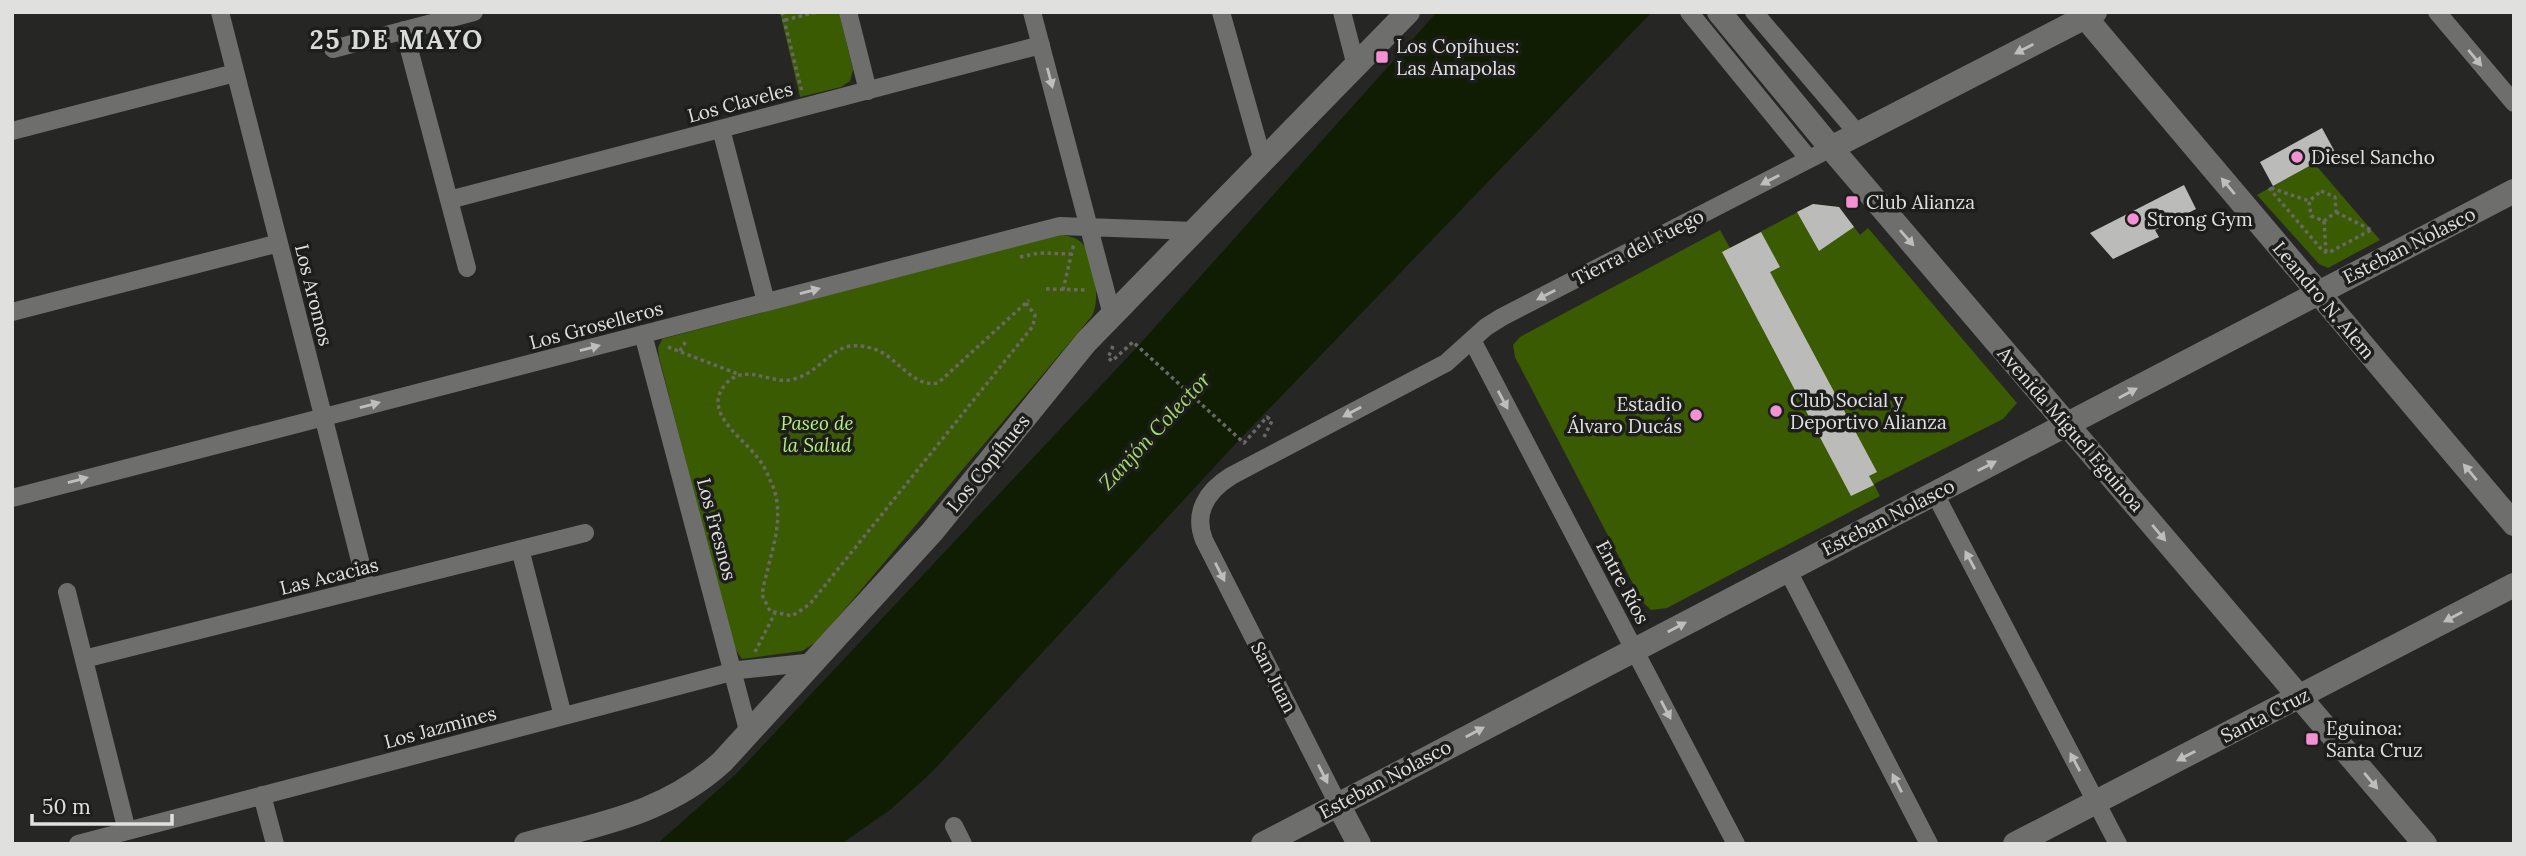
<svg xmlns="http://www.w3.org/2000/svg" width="2526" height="856" font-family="Lora,serif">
<rect width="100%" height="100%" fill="#262725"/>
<!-- green -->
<path fill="#3a5b01" d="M780 12H839L853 70 850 81 841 87 800 97Z
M2314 163 2380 240 2328 268 2319 264 2257 195Z
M1813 204 1839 207 1860 235 1868 228 2017 403 2003 419 1874 484 1880 496 1667 608 1651 610 1642 601 1515 357 1513 345 1520 337 1720 230 1730 248Z
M1056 235C1065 235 1075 236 1082 243 1094 256 1101 301 1092 316L818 641 802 651 742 659 733 646 659 357 658 348 662 339Z"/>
<!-- water -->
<path fill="#111d02" d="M1437 12H1652L1240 439 931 773 890 810 841 844H657L736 774 1138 346Z"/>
<!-- building -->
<path fill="#bbbcb9" d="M2322 128 2335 152 2273 186 2260 162Z
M2184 185 2196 209 2155 230 2159 237 2113 259 2090 233Z
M1813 204 1839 207 1854 227 1819 251 1797 212Z
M1761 232 1780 267 1770 272 1877 472 1869 476 1874 485 1851 496 1722 252Z"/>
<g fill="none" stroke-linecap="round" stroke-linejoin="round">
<!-- path -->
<path stroke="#686967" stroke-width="3.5" stroke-dasharray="3.5 3.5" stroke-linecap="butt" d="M782 12 802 92
M785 20 817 12
M2269 188 2323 251 2328 253 2371 230
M2271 188 2309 201
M2321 191 2335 197 2336 212 2324 221 2311 216 2309 201Z
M2336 212 2371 230
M2324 221 2326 252
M1020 257 1039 253 1072 254
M1046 289 1088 290
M1063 290 1074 243
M1026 303 1035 315 1033 326 810 604 792 616 770 611 762 595C768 557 789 517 770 480 767 472 763 464 757 457 743 438 703 413 724 386 745 360 770 386 794 379 829 369 833 332 879 351 899 360 914 388 938 383L1029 300
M1113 346 1108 358 1112 361 1133 342 1244 443 1267 417 1272 421 1264 437
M668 347 741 375
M680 351 686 341
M755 652 775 613"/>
<!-- street -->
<path stroke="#6e6f6c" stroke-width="18" d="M220 12 367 588
M848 12 868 91
M1032 12 1112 315
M1221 12 1263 161
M1342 12 1356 66
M1689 12 1809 159
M1754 12 1858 134
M2437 12 2514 103
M404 30 467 268
M333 49 474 12
M721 129 766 302
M12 131 235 73
M449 200 1041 45
M12 312 279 243
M643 334 749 734
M1472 340 1736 844
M1934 492 2118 844
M12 498 1060 226 1194 231
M520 549 563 716
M1787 569 1929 844
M67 592 127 831
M84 659 585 533
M262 795 275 844
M1338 804 1204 540C1193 512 1207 491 1231 476L1446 363 1486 327 1502 317 1831 148
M954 826 963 844
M78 844 739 670 815 662"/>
<!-- secondary -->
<path stroke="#6e6f6c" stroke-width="24" d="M1719 12 1831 148 2425 844
M2085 17 2514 524
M1831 148 2095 12
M1338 804 1359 844
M526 844C598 824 665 814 722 762L932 532 1086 342 1408 12
M1263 844 2514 191
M2015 844 2514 585"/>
</g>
<!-- one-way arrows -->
<defs><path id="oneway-solid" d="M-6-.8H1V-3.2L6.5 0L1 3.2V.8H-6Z" transform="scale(1.75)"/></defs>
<g fill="#bebfbc">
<use href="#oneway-solid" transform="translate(2024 49) rotate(153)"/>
<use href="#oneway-solid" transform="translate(2475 58) rotate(50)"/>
<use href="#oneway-solid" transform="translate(1050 78) rotate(75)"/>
<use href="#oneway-solid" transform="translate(1770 180) rotate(153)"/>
<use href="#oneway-solid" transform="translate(2228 186) rotate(-130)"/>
<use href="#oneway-solid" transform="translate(1907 238) rotate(49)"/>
<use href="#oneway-solid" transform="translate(810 291) rotate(-15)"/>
<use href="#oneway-solid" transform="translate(1546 295) rotate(153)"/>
<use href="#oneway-solid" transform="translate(590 348) rotate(-15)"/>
<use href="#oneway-solid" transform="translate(2128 393) rotate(-28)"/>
<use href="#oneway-solid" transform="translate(1503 400) rotate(62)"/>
<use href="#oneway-solid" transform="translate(370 405) rotate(-15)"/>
<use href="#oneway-solid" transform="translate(1352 412) rotate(152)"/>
<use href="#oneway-solid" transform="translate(1987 466) rotate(-27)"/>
<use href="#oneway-solid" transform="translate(2470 472) rotate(-130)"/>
<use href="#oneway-solid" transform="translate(78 480) rotate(-15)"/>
<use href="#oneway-solid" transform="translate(2159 533) rotate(50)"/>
<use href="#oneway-solid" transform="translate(1970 560) rotate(-118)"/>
<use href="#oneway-solid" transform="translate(1220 572) rotate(63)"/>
<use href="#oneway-solid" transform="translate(2453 617) rotate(152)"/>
<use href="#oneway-solid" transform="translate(1677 627) rotate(-28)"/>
<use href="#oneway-solid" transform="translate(1666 710) rotate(62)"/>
<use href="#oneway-solid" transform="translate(1475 732) rotate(-28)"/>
<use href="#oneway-solid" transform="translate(2186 756) rotate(153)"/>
<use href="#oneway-solid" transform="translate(2075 762) rotate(-118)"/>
<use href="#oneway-solid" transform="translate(1323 774) rotate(63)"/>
<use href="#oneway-solid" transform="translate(2371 781) rotate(50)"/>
<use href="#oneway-solid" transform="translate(1897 783) rotate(-117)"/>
</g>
<!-- markers -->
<g fill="#f391d5" stroke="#1d1e1b" stroke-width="2.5">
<rect x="1375" y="50" width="14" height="14" rx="3.5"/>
<circle cx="2297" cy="157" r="7"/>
<rect x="1845" y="195" width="14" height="14" rx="3.5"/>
<circle cx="2133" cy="219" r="7"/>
<circle cx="1776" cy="411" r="7"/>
<circle cx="1696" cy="415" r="7"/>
<rect x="2305" y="732" width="14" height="14" rx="3.5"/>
</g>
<g text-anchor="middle" stroke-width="7" stroke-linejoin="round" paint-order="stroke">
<!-- poi labels -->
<g font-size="19" fill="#e0e1df" stroke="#1d1e1b" text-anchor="start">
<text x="1396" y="53">Los Copíhues:<tspan x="1396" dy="22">Las Amapolas</tspan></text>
<text x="2311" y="164">Diesel Sancho</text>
<text x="1866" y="209">Club Alianza</text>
<text x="2147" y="226">Strong Gym</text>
<text x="1790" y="407">Club Social y<tspan x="1790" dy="22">Deportivo Alianza</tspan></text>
<text x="1682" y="411" text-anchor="end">Estadio<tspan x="1682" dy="22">Álvaro Ducás</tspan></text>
<text x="2326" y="735">Eguinoa:<tspan x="2326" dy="22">Santa Cruz</tspan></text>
</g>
<!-- street labels -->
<g font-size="19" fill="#e0e1df" stroke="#1d1e1b">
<text transform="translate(740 102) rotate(-15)" y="7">Los Claveles</text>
<text transform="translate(2409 245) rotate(-27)" y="7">Esteban Nolasco</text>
<text transform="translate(1638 247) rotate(-27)" y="7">Tierra del Fuego</text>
<text transform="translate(314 295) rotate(76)" y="7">Los Aromos</text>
<text transform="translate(2324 300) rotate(50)" y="7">Leandro N. Alem</text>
<text transform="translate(596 325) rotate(-15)" y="7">Los Groselleros</text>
<text transform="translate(2071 429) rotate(49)" y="7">Avenida Miguel Eguinoa</text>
<text transform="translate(988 463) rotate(-51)" y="7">Los Copíhues</text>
<text transform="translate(1888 517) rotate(-27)" y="7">Esteban Nolasco</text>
<text transform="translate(717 529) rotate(75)" y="7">Los Fresnos</text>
<text transform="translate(329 576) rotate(-14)" y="7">Las Acacias</text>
<text transform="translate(1623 582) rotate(62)" y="7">Entre Ríos</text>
<text transform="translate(1274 677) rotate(63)" y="7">San Juan</text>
<text transform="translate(2265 715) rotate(-27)" y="7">Santa Cruz</text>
<text transform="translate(440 727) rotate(-15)" y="7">Los Jazmines</text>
<text transform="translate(1385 779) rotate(-28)" y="7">Esteban Nolasco</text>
</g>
<!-- park labels -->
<g font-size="19" font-style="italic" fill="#b8ef79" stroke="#1d1e1b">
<text x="817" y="430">Paseo de<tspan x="817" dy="22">la Salud</tspan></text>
</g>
<!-- water labels -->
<g font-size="21" font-style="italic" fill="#a6dc66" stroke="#1d1e1b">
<text transform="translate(1155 431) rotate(-47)" y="7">Zanjón Colector</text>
</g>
<!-- district labels -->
<g font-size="26" font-weight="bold" letter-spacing="2" fill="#d9dbd7" stroke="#1d1e1b">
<text x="397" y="49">25 DE MAYO</text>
</g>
</g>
<!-- border -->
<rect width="2526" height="856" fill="none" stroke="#e0e1df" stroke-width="28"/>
<!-- scale -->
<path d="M32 814v10h140v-10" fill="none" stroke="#e0e1df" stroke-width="3.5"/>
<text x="42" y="814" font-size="21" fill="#e0e1df" stroke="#1d1e1b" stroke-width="5" paint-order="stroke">50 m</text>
</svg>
